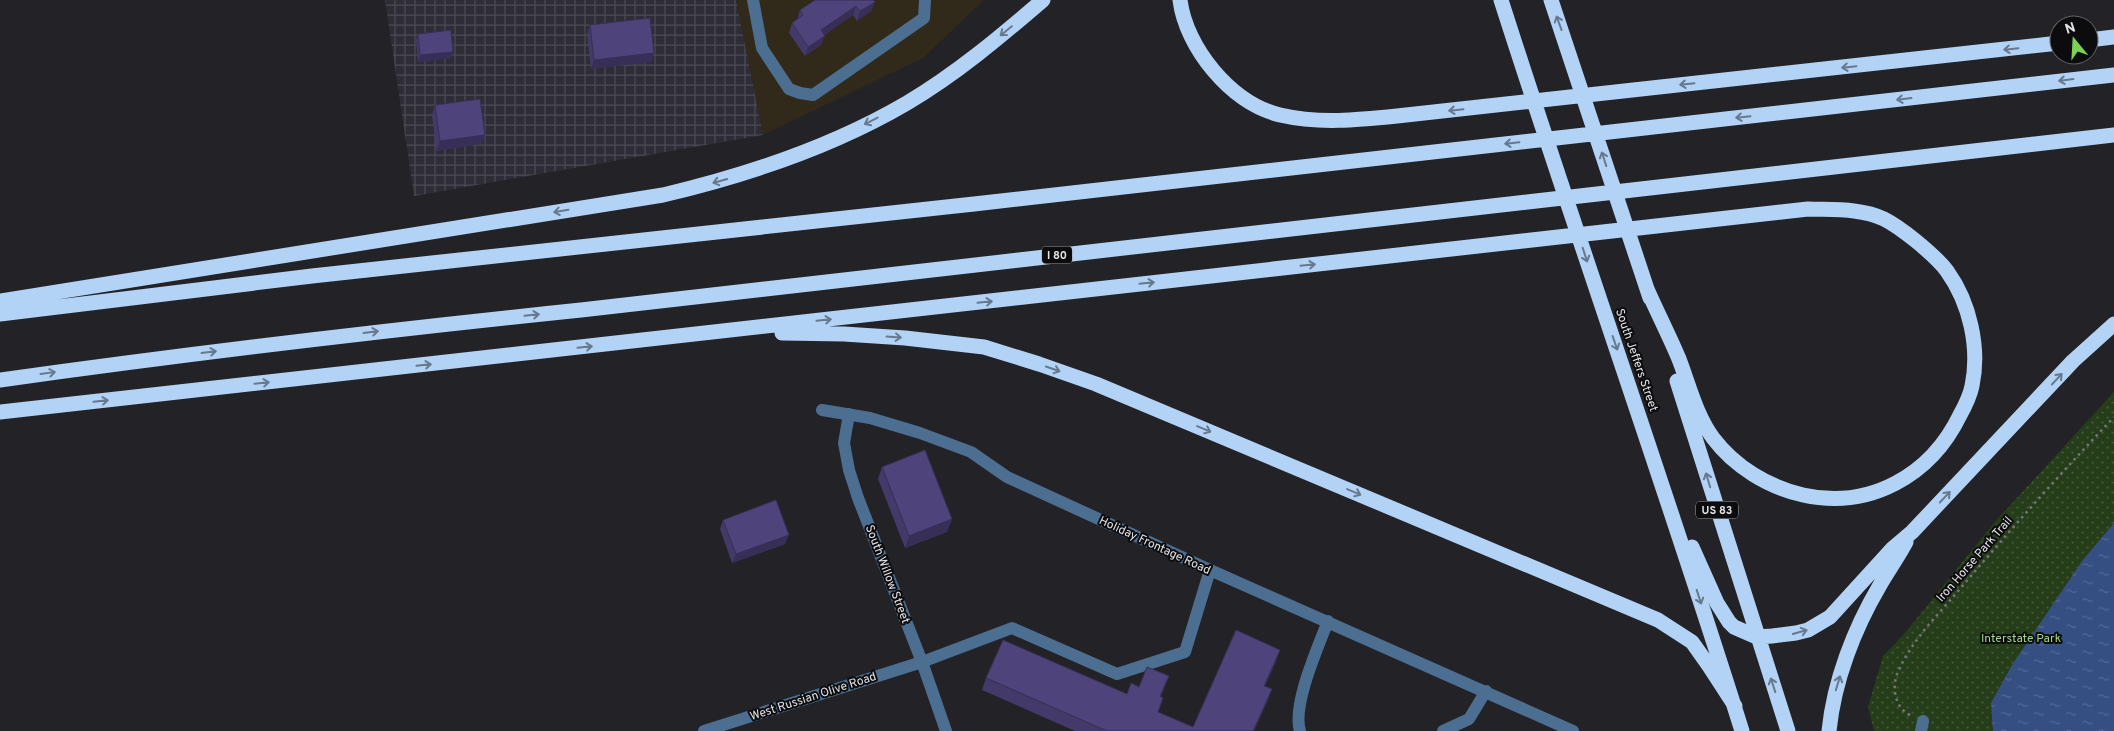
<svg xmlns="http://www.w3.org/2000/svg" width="2114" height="731" font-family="Overpass,sans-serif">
<defs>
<pattern id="industrial-grid" width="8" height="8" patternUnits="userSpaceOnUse" patternTransform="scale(1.25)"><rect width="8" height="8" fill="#2e2d37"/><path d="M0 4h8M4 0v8" fill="none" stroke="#4c4b54"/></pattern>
<pattern id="grass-dots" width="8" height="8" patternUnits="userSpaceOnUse" patternTransform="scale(1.25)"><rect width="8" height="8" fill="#253d18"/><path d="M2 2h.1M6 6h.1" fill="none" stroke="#44593a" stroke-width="1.8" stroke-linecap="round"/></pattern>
<pattern id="water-ripples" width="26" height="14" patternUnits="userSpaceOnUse" patternTransform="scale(1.25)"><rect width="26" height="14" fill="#364f83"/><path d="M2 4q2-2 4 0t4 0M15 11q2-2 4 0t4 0" fill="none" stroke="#536895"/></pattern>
</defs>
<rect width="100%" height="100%" fill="#232227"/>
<!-- commercial -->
<path fill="#312919" d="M736 0H984L923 58 763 135Z"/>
<!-- industrial -->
<path fill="url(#industrial-grid)" d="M385 0H736L763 135 414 196Z"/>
<!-- grass -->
<path fill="url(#grass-dots)" d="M2114 392V731H1874L1868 707 1883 656 1905 633 1994 523Z"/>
<!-- water -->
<path fill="url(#water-ripples)" d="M2114 523V731H1993L1991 703 2012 665 2082 561Z"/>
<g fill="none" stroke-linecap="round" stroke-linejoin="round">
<!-- path -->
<path stroke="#76767a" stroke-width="2.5" stroke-dasharray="2.5 4" stroke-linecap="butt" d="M1910 715C1895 708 1891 687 1898 672 1911 641 1937 616 1959 590 2009 531 2061 473 2114 417"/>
<!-- minor -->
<path stroke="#4b6e91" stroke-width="12" d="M753 0 762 48 789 89 800 93 813 95 924 18 925 0
M822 410 870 418 920 433 971 452 1007 477 1210 570 1573 731
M849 414 844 443 849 470 858 498 922 662 946 731
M704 731 922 662 1012 628 1117 674 1185 652 1210 570
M1300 731C1292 705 1318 647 1328 621
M1443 731 1469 719 1486 691
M1921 731 1923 721"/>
<!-- highway -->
<path stroke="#b2d3f6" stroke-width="15" d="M1180 0C1186 48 1231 103 1280 115 1319 124 1358 120 1397 116L2059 43
M1501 0C1579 244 1665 486 1742 731
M1551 0 1650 298
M2089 40 2114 37
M0 301 663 195C748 175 832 147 907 103 956 74 1000 37 1043 0
M0 314 312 276 974 204 2114 75
M782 333 844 334 905 338 984 347 1039 364 1096 384 1658 620 1692 642 1709 666 1735 706
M0 380C193 353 387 330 581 310L2114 135
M1677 381 1788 731
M0 412 1808 209C1833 210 1861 208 1884 219 1896 225 1906 233 1916 241 1927 250 1939 260 1947 271 1970 303 1980 348 1972 386 1970 396 1965 406 1960 415 1931 475 1870 510 1803 495 1768 487 1735 467 1713 438 1696 415 1689 385 1679 359 1669 335 1657 312 1647 289
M1692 547 1717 603 1729 622 1734 627 1757 637 1772 636 1796 633 1808 630 1830 617 1892 549 1912 532 2073 361 2114 324
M1829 731C1834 681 1854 629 1880 585 1888 571 1898 557 1906 542"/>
</g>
<!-- wall -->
<path fill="#443a6a" d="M874 1 875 2 871 11 857 21 853 15 824 35 821 45 805 56 789 33 792 23 797 20 800 10Z
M590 25 654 53 651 62 591 69 587 34Z
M418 34 451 58 418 62 416 40Z
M435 105 485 135 481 144 436 151 432 115Z
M882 467 952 519 947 532 905 548 878 479Z
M723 520 785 544 732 563 720 529Z
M1276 662 1265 686 1272 689 1267 702 1254 731H1075L982 690 986 678 1127 694 1139 687 1164 689 1161 696 1158 712 1193 727Z"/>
<!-- shaded-wall -->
<path fill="#372f56" d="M875 2 871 11 857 21 860 11Z
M856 6 853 15 818 40 821 30Z
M825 36 821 45 805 56 808 47Z
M453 52 451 58 418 62 420 55Z
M654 53 651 62 591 69 594 60Z
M485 135 481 144 436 151 440 141Z
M952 519 947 532 905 548 909 536Z
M789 535 785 544 732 563 736 554Z
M1280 650 1276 662 1259 698 1264 686Z
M1272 689 1267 702 1254 731H1253Z"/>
<!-- building -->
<path fill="#4f437b" stroke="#372f56" d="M815 0H873L875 2 860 11 856 6 821 30 825 36 808 47 792 23 803 15 800 10Z
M650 18 654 53 594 60 590 25Z
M451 30 453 52 420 55 418 34Z
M480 99 485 135 440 141 435 105Z
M925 450 952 519 909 536 882 467Z
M776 500 789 535 736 554 723 520Z
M1236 630 1280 650 1264 686 1272 689 1253 731H1107L986 678 1003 640 1127 694 1131 683 1139 687 1147 667 1169 676 1160 696 1163 698 1158 712 1193 727Z"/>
<!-- one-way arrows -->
<defs><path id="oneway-shaft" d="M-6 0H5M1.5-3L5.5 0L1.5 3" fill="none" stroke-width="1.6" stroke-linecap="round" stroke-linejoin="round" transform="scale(1.25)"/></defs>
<g stroke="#67798e">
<use href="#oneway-shaft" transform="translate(1559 23) rotate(-110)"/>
<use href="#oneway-shaft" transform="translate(1006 31) rotate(141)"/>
<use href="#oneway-shaft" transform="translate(2011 49) rotate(174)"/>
<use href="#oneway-shaft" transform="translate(1849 67) rotate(174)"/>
<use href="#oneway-shaft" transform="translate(2066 80) rotate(173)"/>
<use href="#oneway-shaft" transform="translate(1687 84) rotate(174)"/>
<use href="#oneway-shaft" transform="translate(1904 99) rotate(173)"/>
<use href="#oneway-shaft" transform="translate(1456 110) rotate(174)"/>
<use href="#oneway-shaft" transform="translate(1743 117) rotate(174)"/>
<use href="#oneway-shaft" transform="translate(871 121) rotate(153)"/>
<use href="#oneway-shaft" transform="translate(1512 143) rotate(174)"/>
<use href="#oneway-shaft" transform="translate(1604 159) rotate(-108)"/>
<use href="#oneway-shaft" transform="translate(720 181) rotate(164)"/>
<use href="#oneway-shaft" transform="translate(561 211) rotate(171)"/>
<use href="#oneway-shaft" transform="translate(1585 255) rotate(72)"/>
<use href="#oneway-shaft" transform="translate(1308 265) rotate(-6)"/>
<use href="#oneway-shaft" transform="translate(1147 283) rotate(-6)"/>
<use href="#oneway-shaft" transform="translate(985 302) rotate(-6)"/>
<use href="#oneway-shaft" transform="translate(532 315) rotate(-6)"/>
<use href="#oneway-shaft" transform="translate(824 320) rotate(-6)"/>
<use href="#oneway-shaft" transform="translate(371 332) rotate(-7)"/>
<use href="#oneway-shaft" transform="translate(894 337) rotate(4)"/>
<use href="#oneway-shaft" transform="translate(1615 343) rotate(71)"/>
<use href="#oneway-shaft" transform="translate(585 347) rotate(-6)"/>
<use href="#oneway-shaft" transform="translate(209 352) rotate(-7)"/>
<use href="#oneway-shaft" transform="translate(424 365) rotate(-6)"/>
<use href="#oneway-shaft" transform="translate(1053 369) rotate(19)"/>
<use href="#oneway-shaft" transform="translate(48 373) rotate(-8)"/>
<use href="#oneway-shaft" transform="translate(2057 379) rotate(-47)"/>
<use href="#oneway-shaft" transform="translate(262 383) rotate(-6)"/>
<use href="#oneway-shaft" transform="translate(101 401) rotate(-6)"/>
<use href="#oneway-shaft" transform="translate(1204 429) rotate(23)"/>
<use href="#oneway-shaft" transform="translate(1708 480) rotate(-107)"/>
<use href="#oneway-shaft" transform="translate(1354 492) rotate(23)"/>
<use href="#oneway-shaft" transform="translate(1945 497) rotate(-47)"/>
<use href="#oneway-shaft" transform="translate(1699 597) rotate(72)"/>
<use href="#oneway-shaft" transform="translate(1800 632) rotate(-16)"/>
<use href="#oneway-shaft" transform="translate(1838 683) rotate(-73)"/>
<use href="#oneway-shaft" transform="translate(1773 685) rotate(-108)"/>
</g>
<g text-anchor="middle" stroke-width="4" stroke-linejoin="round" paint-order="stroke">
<!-- shield labels -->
<g fill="#0c0c0e" stroke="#a4a4a7" stroke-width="1">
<rect x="1042" y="246.5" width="30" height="17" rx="4"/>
<rect x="1696" y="501.5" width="42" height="17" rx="4"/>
</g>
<g font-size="11" font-weight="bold" fill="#e5e5e9">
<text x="1057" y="259">I 80</text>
<text x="1717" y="514">US 83</text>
</g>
<!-- street labels -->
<g font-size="12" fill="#e5e5e9" stroke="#0c0c0e">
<text transform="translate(1637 360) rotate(71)" y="4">South Jeffers Street</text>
<text transform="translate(1155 545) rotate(25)" y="4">Holiday Frontage Road</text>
<text transform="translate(1974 559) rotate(-49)" y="4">Iron Horse Park Trail</text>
<text transform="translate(888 574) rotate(69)" y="4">South Willow Street</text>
<text transform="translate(813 696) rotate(-18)" y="4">West Russian Olive Road</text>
</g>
<!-- park labels -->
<g font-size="12" fill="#a0d787" stroke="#0c0c0e">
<text x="2021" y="642">Interstate Park</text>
</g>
</g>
<!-- north arrow -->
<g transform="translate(2074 40) rotate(342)"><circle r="24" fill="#0c0c0e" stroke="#636366"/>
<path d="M0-4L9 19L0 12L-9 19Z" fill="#7dd154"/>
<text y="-8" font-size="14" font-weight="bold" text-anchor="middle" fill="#e5e5e9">N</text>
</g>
</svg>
